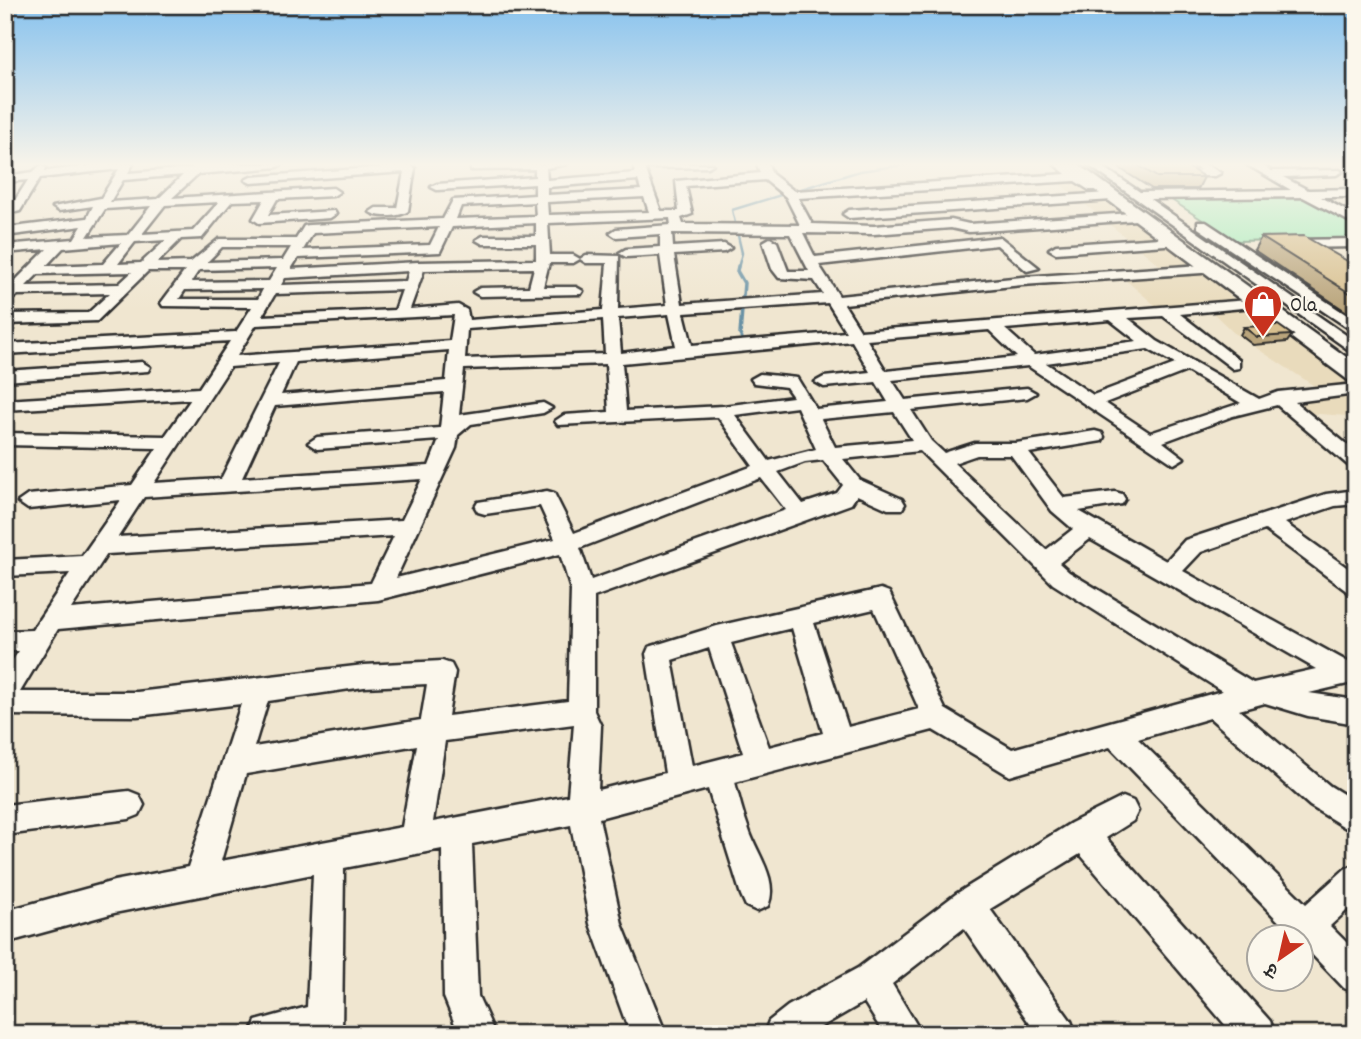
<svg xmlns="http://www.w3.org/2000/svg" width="1361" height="1039" font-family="Dekko,'Playpen Sans Deva',sans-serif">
<rect width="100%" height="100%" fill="#f0e6d0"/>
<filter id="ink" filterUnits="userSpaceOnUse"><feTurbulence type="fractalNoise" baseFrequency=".0143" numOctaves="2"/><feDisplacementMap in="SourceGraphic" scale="14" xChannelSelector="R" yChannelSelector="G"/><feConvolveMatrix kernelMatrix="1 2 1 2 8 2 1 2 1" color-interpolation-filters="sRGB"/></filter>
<g filter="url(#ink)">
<!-- built -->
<path fill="#e9dbbc" d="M1075 178 1216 282 1237 303 1157 307 1121 276 1162 267 1054 179Z
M1244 305 1356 388V424L1347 416 1306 413 1282 391 1319 389 1235 334 1208 308Z"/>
<!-- green -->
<path fill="#a5ecb9" stroke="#688c72" stroke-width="2" d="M1303 197 1356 225V238L1235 241 1170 199Z"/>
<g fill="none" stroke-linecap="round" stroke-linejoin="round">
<!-- stream-far1 -->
<path stroke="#6b92a5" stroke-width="2.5" d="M1146 196 1219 247
M738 268 742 253 732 210 860 171 910 164"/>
<!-- stream -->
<path stroke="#6b92a5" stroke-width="3.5" d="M738 266 737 271 744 283 740 335 744 342"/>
<defs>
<path id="minor" d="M106 164H133L128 173 192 168 195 164H282L277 167 198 174 172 198 333 188 339 192 333 196 277 199 268 215 334 211 336 214 330 218 259 223 253 219 264 200 232 201 202 238 181 239 157 263 191 262 219 239H296L304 226 309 225 443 219 453 200 535 195V184L437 190 431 187 437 184 535 177V169L471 170V166L475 165 567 164 546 168 547 180 635 173 633 164H713L708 167 645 168 661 211H679L676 181 760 173 757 164H768L772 174 794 191 1066 174 1054 164H1066L1097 186V190H1089L1075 181 798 198 812 224 874 226 951 220 969 224 1132 213 1138 217 1136 220 969 232 951 228 874 234 803 233 815 257 1000 237 1039 268 1027 271 997 245 819 265 839 296 1022 277 1202 265 1209 269 1202 273 1022 285 844 304 861 331 1248 300 1255 304 1253 307 1180 314 1239 360V368L1233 369 1163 316 1128 318 1157 341 1259 399 1278 392 1356 384V394L1295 402 1356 452V468L1349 466 1277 405 1233 416 1163 442 1184 458 1174 464 1028 366 892 380 905 400 1027 388 1036 393 1027 398 911 410 931 441 944 453 975 443H1016L1095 431 1102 433 1104 437 1102 441 1029 453 1064 498 1115 492 1122 494 1125 499 1122 504 1079 511 1166 561 1185 540 1326 494 1356 490V504L1335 506 1285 523 1356 574V595L1348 592 1265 530 1201 552 1183 571 1348 662 1356 660V682L1309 693 1356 700V724L1308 716 1265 703 1239 710 1330 786 1356 802V834L1310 806 1210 718 1138 739 1306 904 1345 869 1356 864V902L1330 926 1356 952V993L1344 988 1302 944V937H1294L1110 747 1010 776 933 730 735 782C739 798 743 814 749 830 757 854 779 880 768 906L757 911 746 906 741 895 708 789 599 818 622 924 666 1034H630L590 924 571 825 472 844 478 996 495 1034H459L444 997 442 849 344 868 342 1034H251L256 1021 307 1007 313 874 114 913 5 943V911L114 881 188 867 241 704 137 716 5 715V671L19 651H5V631L32 630 70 573 5 576V560L82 556 121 500 28 509 18 502 28 495 132 485 157 448 5 445V433L165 436 191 399 5 410V400L199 388 230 341 5 354V344L236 332 252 307 163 306 161 303 185 271H148L97 321 5 324V314L88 313 110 293 18 295 5 304V291L47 249 5 253V245L74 239 82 226 5 236V228L87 218 93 206 59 211 53 207 101 198 119 169 40 178 20 211 16 212 10 208 28 180 5 182V176L33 172 41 165 46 168 45 171ZM183 175 158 199 110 202 123 180ZM638 180 641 190 547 195V187ZM765 180 786 197 800 225 683 224 681 218 692 214 686 186ZM644 197 649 212 548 215 547 202ZM219 202 193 231 142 234 165 205ZM535 202 536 216 456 219 461 206ZM151 206 128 235 87 237 105 209ZM670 218 671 225 616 229 610 233 616 237 660 234V247L626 249 619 253 626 257 660 255 667 305 618 309 619 256 586 255 580 259 573 255H550L548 223ZM536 223V236H483L476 240 483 244H536V260L418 262 291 269 298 258 440 252 452 227ZM439 227 430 245 303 250 313 233ZM672 233 790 234 809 271H788L777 242 770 238 763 242 772 269 779 278 814 280 823 294 682 304 674 255 724 252 731 248 724 244 673 247ZM166 240 141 263 118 264 135 242ZM121 243 103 264 46 266 63 248ZM222 247H291L283 260 207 262ZM580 259 586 263H607L603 310 469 320 467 310 458 305 410 309 424 270 534 268 529 287 480 288 473 292 480 296 581 294 583 291 576 287H543L549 263H573ZM277 268 269 281 191 282 199 270ZM409 271 406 281 281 285 285 278ZM132 272 119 284 26 286 38 274ZM185 290 263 289 258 299H179ZM402 290 395 310 262 316 275 294ZM828 303 846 332 692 345 684 313ZM669 314 676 346 621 353 618 318ZM454 315 450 341 237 356 256 325ZM603 319 605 354 465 359 467 329ZM1110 320 1137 341 1034 355 1005 329ZM989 330 1017 357 886 371 867 340ZM852 341 870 372 824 377 815 382 824 387 876 382 888 402 816 409 797 378 760 374 751 379 754 383 786 387 793 397 723 406 626 411 622 363ZM1148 349 1175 364 1093 395 1046 363ZM449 350 446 381 281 395 296 362ZM279 363 221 479 154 483 230 367ZM606 364 609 412 564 415 555 421 558 425 718 417 753 466 574 533 554 493 547 491 478 502 475 507 478 512 485 514 540 506 555 539 396 578 456 448 458 435 471 424 543 413 552 408 543 403 459 415 464 369ZM1187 371 1241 403 1150 433 1105 403ZM444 392 440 428 317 437 308 443 317 449 439 440 429 466 242 478 275 406ZM797 407 816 449 769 461 735 415ZM894 412 912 440 835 447 821 419ZM920 451 1053 584 1222 691 1012 749 945 709 889 592 881 589 717 626 649 647 646 654 665 773 598 790 601 726 594 711V597L851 504 857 495 888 509H902L905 504 902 499 860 480 843 459ZM977 455H1011L1052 511 1073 529 1046 550 954 463ZM823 460 843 485 837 493 803 504 778 472 805 462ZM761 478 786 510 591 580 580 548ZM422 479 402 520 118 537 144 497ZM394 536 371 583 71 609 107 554ZM1090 539 1316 669 1253 683 1069 572 1059 563ZM560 554 571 590 568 701 448 716 455 672 451 664 442 661 364 665 137 692H20L58 629 378 600ZM874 609 919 709 848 727 814 623ZM792 628 823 733 769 747 731 643ZM709 648 743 753 692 766 672 660ZM427 684 421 720 254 747 268 701 364 687ZM574 724 568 796 433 822 445 741ZM417 745 402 827 221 861 246 774Z
M1087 164H1099L1140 192 1291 190 1246 164H1259L1272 171 1340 170 1342 172 1336 175 1283 177 1308 190 1356 189V197H1321L1356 216V225L1303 197 1150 199 1356 342V355Z
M1191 164H1205L1221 173 1215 176H1181V172L1200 170Z
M410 165 415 168 408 211C400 217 378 218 370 212L376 208H397L404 172 251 183 245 180 251 177Z
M1108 193 1112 194V200L849 218 843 214 849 210Z
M1198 222H1206L1356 321V333L1198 228Z
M1174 237 1181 241 1179 244 1056 253 1049 249 1056 245Z
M1356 239V247L1291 248 1284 244 1291 240Z
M142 362 150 367 148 371 5 381V371Z
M129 791 139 795 144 805 139 815 129 819 5 835V805Z
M1123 797 1133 801 1138 811 1133 821 1106 838 1270 1021 1275 1034H1233L1080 854 990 909 1071 1021 1076 1034H1037L964 928 892 984 922 1034H884L864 1002 809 1034H764L769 1021 788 1006 858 968 956 894 1071 823Z"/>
<path id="highway" d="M1060 164H1078L1356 364V382L1348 380Z"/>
</defs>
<!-- minor casing -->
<use href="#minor" stroke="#2b2b2b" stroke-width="5"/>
<!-- highway casing -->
<use href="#highway" stroke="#2b2b2b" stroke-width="5"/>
<!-- minor -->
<use href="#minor" fill="#fbf7ec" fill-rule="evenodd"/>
<!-- highway -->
<use href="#highway" fill="#fbf7ec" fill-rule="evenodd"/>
</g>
<!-- wall -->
<path fill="#baa57b" stroke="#2b2b2b" stroke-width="2" d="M1113 164H1183L1204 177 1198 189H1152Z
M1261 237 1356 266V318L1254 250Z
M1244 327 1292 335 1287 342 1253 345 1240 335Z"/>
<!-- building -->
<path fill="#d8c08f" stroke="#2b2b2b" stroke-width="2" d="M1136 164H1183L1204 177H1157Z
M1304 236 1356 266V297L1261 237Z
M1278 325 1292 335 1257 337 1244 327Z"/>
</g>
<!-- sky -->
<linearGradient id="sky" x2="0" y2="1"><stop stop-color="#87c2ee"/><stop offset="0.53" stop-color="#f8f4ea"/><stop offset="1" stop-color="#f8f4ea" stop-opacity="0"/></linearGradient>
<rect width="1361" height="310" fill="url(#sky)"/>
<!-- icons -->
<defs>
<symbol id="shop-pin" viewBox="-11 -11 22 30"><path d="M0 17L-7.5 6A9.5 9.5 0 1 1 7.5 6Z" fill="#c8321e" stroke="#fbf7ec"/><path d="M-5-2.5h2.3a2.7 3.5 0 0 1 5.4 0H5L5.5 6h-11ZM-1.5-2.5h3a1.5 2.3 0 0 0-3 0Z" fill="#fff"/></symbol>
</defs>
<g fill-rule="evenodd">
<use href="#shop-pin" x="1241" y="282" width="44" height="60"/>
</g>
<g text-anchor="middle" stroke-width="5" stroke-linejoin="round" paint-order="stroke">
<!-- far-poi labels -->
<g font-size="21" fill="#2b2b2b" stroke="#fbf7ec" text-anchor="start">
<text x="1290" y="311">Ola</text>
</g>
</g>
<!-- margin -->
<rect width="1361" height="1039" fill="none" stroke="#fbf7ec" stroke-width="28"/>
<rect x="14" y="14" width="1333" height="1011" fill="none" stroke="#2b2b2b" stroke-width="2.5" filter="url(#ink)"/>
<!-- north arrow -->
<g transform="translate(1280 958) rotate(214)"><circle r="33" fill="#fbf7ec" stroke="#a8a59f" stroke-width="2"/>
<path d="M0-5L12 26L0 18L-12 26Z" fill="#c8321e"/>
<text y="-10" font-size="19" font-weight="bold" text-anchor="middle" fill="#2b2b2b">उ</text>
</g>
</svg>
